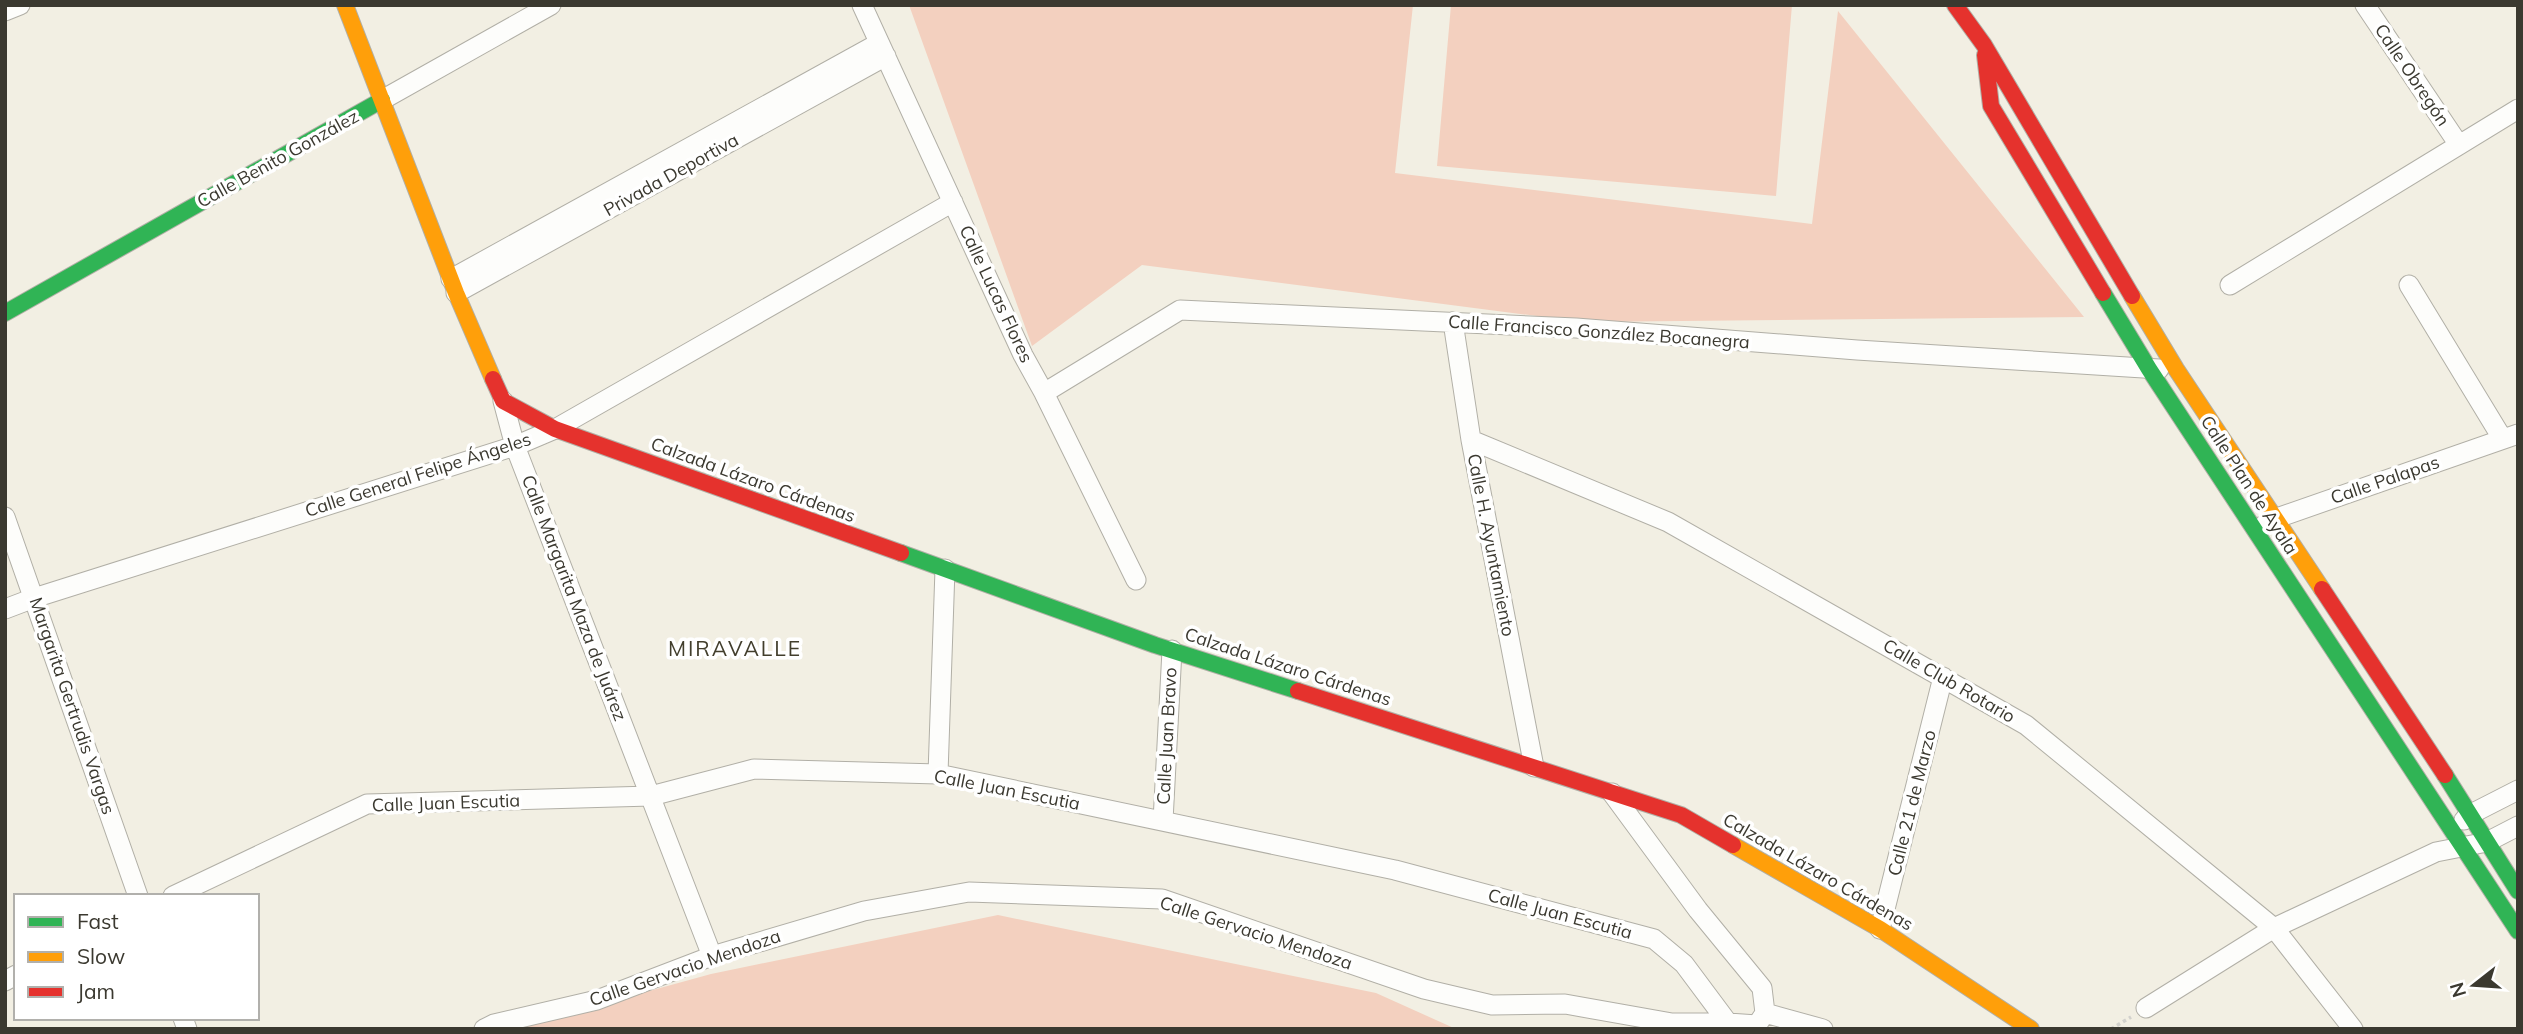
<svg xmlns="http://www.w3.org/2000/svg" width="2523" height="1034" font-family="Mulish,sans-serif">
<rect width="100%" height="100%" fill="#f2efe3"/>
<!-- green -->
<path fill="#f3d0bf" d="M909 5H1413L1395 173 1812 224 1838 11 2084 317 1583 322 1142 265 1032 346Z
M1451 5H1792L1776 196 1437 166Z
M998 915 1376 993 1456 1029H511L711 974Z"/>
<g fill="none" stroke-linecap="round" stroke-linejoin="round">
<defs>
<path id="street" d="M862 5 1023 355 1044 393 1136 580
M2365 5 2459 145
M5 11 20 5
M382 100 551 5
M451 279 879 43
M2230 285 2518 109
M2409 285 2502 438
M456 293 886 56
M1453 322 1471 440 1534 767
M1044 393 1180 310 1576 328 1857 350 2159 369
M503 401 515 446 712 956
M1471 440 1668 522 2026 725 2274 928 2353 1029
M5 517 138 896
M2265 524 2274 519 2518 434
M5 609 34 598 515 446 555 429 953 202
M938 774 945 569
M1612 793 1698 910 1762 988 1765 1013
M2464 820 2471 814 2518 790
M1163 821 1172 650
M173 896 367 804 651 796 754 769 938 774 1395 870 1654 939 1684 964 1728 1023
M1880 929 1943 677
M5 981 16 975
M2146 1008 2274 928 2436 852 2487 842 2518 826
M183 1018 187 1029
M484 1029 494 1024 597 1000 712 956 864 911 969 892 1162 899 1424 989 1492 1005 1565 1004 1672 1023H1728L1757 1025 1765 1013 1823 1029"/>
<path id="fast" d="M2103 293 2149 369 2518 931
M5 313 382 100
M901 553 1155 645 1298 691
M2445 775 2518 891"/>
<path id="slow" d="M345 5 456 293 493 379
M2132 296 2176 369 2322 589
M1733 845 1880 929 2031 1029"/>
<path id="jam" d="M1955 5 1984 45 2132 296
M1985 55 1991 106 2103 293
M493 379 503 401 555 429 901 553
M2322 589 2445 775
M1298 691 1681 815 1733 845"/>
</defs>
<!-- street casing -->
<use href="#street" stroke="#b1afa6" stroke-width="21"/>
<!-- fast casing -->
<use href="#fast" stroke="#b1afa6" stroke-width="18"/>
<!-- slow casing -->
<use href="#slow" stroke="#b1afa6" stroke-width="18"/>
<!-- jam casing -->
<use href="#jam" stroke="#b1afa6" stroke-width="18"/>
<!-- path -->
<path stroke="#d2d1cc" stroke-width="3.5" stroke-dasharray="3.5 3.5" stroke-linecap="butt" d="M2111 1029 2131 1017"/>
<!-- street -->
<use href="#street" stroke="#fdfdfb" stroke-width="19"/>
<!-- fast -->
<use href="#fast" stroke="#30b455" stroke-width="16"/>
<!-- slow -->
<use href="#slow" stroke="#ff9f0a" stroke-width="16"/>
<!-- jam -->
<use href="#jam" stroke="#e5322d" stroke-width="16"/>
</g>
<g text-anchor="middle" stroke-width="7" stroke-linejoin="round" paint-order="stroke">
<!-- street labels -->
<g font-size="18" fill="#3b3930" stroke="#fff">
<text transform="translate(2412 75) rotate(56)" y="6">Calle Obregón</text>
<text transform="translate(278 159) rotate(-29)" y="6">Calle Benito González</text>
<text transform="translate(671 175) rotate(-29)" y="6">Privada Deportiva</text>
<text transform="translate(996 294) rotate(65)" y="6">Calle Lucas Flores</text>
<text transform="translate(1599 332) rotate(4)" y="6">Calle Francisco González Bocanegra</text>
<text transform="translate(418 475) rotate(-18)" y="6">Calle General Felipe Ángeles</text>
<text transform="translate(753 480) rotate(20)" y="6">Calzada Lázaro Cárdenas</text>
<text transform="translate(2385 480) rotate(-19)" y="6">Calle Palapas</text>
<text transform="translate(2249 485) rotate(57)" y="6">Calle Plan de Ayala</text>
<text transform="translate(1491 545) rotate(79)" y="6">Calle H. Ayuntamiento</text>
<text transform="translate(574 598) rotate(69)" y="6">Calle Margarita Maza de Juárez</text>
<text transform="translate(1288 667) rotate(18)" y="6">Calzada Lázaro Cárdenas</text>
<text transform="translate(1949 681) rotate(30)" y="6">Calle Club Rotario</text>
<text transform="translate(72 706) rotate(71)" y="6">Margarita Gertrudis Vargas</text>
<text transform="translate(1167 736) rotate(-87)" y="6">Calle Juan Bravo</text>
<text transform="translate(1007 790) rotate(11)" y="6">Calle Juan Escutia</text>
<text transform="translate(446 803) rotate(-2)" y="6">Calle Juan Escutia</text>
<text transform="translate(1912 803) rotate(-76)" y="6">Calle 21 de Marzo</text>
<text transform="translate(1818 872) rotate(30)" y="6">Calzada Lázaro Cárdenas</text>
<text transform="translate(1560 914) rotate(15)" y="6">Calle Juan Escutia</text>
<text transform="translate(1256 933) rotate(18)" y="6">Calle Gervacio Mendoza</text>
<text transform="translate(685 968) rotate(-19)" y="6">Calle Gervacio Mendoza</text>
</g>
<!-- quarter labels -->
<g font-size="21" letter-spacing="2" fill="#423e2c" stroke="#fff">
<text x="735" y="656">MIRAVALLE</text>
</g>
</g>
<!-- border -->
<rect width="2523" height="1034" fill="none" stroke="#3b3930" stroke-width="14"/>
<!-- legend -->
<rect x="14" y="894" width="245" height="126" fill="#ffffff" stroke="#b1b0ac" stroke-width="2"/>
<rect x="28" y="917" width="35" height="10" fill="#30b455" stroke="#b1b0ac" stroke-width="2"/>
<text x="77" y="929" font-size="21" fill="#3b3930">Fast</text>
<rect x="28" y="952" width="35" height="10" fill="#ff9f0a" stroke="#b1b0ac" stroke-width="2"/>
<text x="77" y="964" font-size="21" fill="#3b3930">Slow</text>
<rect x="28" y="987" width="35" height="10" fill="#e5322d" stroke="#b1b0ac" stroke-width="2"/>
<text x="77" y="999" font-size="21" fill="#3b3930">Jam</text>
<!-- north arrow -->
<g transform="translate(2474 985) rotate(253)" stroke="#ffffff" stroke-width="5" paint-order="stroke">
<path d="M0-5L12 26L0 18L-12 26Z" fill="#3b3930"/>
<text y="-10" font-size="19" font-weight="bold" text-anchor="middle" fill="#3b3930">N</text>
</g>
</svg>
